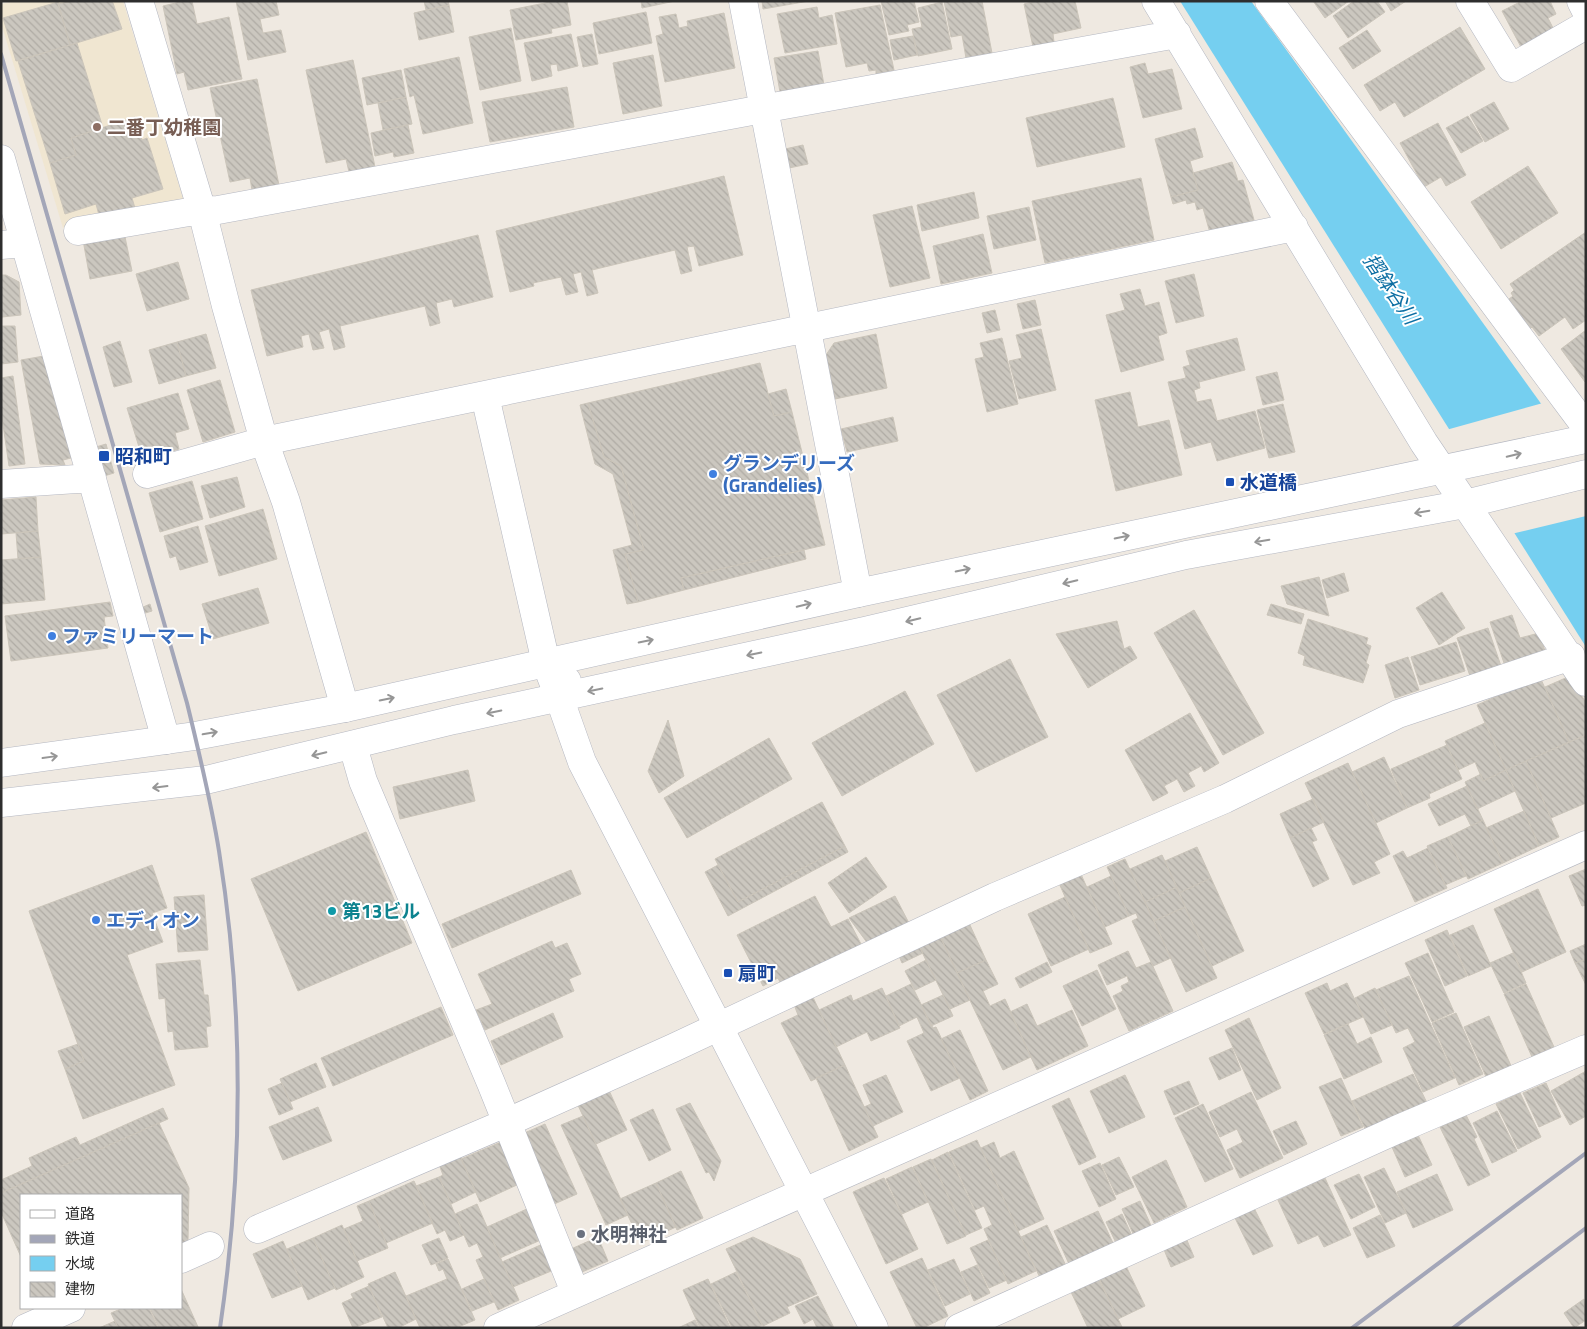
<svg xmlns="http://www.w3.org/2000/svg" width="1587" height="1329" font-family="'Titillium Web','Noto Sans JP',sans-serif">
<defs>
<pattern id="building-back-hatch" width="6" height="6" patternUnits="userSpaceOnUse" patternTransform="scale(1.25)"><rect width="6" height="6" fill="#cbc7bf"/><path d="M-1 5l2 2M0 0l6 6M5-1l2 2" fill="none" stroke="#afaba4"/></pattern>
</defs>
<rect width="100%" height="100%" fill="#efe9e1"/>
<!-- education -->
<path fill="#f0e6d1" d="M16 1H123L185 205 63 228 1 23V4Z"/>
<!-- water -->
<path fill="#75cff0" d="M1180 1H1251L1586 466V647Z"/>
<!-- pier -->
<path fill="#efe9e1" d="M1543 403 1586 461V516L1511 534 1446 430Z"/>
<!-- building -->
<path fill="url(#building-back-hatch)" stroke="#cbc5ba" d="M73 1H109L113 3 122 29 70 45 58 4Z
M184 1H192L197 24 229 17 242 79 188 90 184 72 177 74 163 6Z
M236 1H276L279 15 260 19 263 33 281 30 286 52 248 60Z
M424 1H448L449 5 426 10Z
M555 1H567L571 25 551 29 552 33 516 40 510 10Z
M641 1H675L642 8Z
M762 1H809L763 9Z
M881 1H914L919 22 907 25 909 31 889 35Z
M944 1H982L992 53 966 58 962 35 951 37Z
M1036 1H1075L1081 28 1053 34 1054 42 1033 47 1024 4Z
M1313 1H1349L1325 18Z
M1354 1H1377L1385 12 1348 38 1333 16Z
M1385 1H1406L1391 11Z
M1522 1H1550L1556 14 1548 18 1555 32 1522 49 1502 11Z
M58 2 70 45 16 61 3 18Z
M942 2 952 49 918 56 912 29 922 27 918 8Z
M449 5 454 32 419 40 414 13Z
M880 5 894 70 876 74V70L869 71 867 63 846 67 835 13Z
M817 7 819 18 832 15 837 44 785 53 777 14Z
M646 12 652 43 599 54 593 23Z
M724 13 735 68 665 82 656 36 663 34 659 17 676 14 679 28 688 26 687 21Z
M1460 27 1485 69 1404 117 1395 102 1380 111 1364 85Z
M511 28 521 81 480 90 469 37Z
M1367 30 1381 51 1353 69 1339 48Z
M571 34 578 66 558 71 557 64 550 65 552 76 532 81 524 43Z
M592 34 598 64 583 67 577 37Z
M913 36 917 55 894 60 890 40Z
M77 43 103 128 71 138 76 155 50 163 18 61Z
M818 51 824 85 780 92 774 58Z
M653 55 662 106 623 114 613 63Z
M459 57 473 123 423 134 414 95 410 97 404 69Z
M353 60 375 167 349 172 346 159 326 163 306 70Z
M1145 63 1148 74 1172 69 1182 109 1143 118 1130 67Z
M401 70 406 97 367 105 362 78Z
M257 79 279 185 252 190 250 178 230 182 210 88Z
M567 87 574 127 490 142 482 102Z
M406 97 412 124 383 130 378 103Z
M1113 98 1125 147 1037 167 1026 118Z
M1494 102 1509 129 1485 142 1470 115Z
M1468 116 1483 141 1461 153 1446 128Z
M135 117 142 140 147 138 163 189 132 198 135 208 100 219 96 204 65 214 50 163 76 155 71 138Z
M1438 123 1466 175 1446 186 1441 177 1424 187 1400 143Z
M408 125 414 153 394 157 393 152 375 156 371 133Z
M1195 128 1203 157 1190 161 1198 190 1171 197 1155 139Z
M803 145 808 164 789 168 785 149Z
M1232 162 1238 181 1243 180 1254 220 1210 233 1203 208 1197 210 1195 202 1187 204 1186 200 1173 204 1171 197 1198 190 1193 173Z
M1528 166 1558 213 1501 249 1471 202Z
M724 176 743 255 699 266 694 246 687 247 692 271 681 274 675 250 592 270 598 293 587 296 581 272 573 274 578 292 566 295 561 277 533 283 534 286 510 292 496 231Z
M1141 178 1154 240 1045 263 1032 201Z
M974 192 979 218 922 231 917 205Z
M912 206 930 278 890 287 873 215Z
M1029 207 1036 240 994 249 987 216Z
M124 232 132 271 90 279 83 240Z
M1586 232V320L1573 329 1565 317 1539 336 1532 327 1530 329 1509 299 1513 296 1511 293 1514 290 1510 284Z
M983 234 992 273 941 284 933 246Z
M478 235 493 297 454 307 452 299 436 303 440 323 430 326 425 306 340 326 345 347 334 350 329 329 319 332 324 348 313 350 309 334 301 336 303 347 267 356 251 290Z
M178 262 189 299 147 311 136 274Z
M1194 274 1204 316 1176 323 1165 281Z
M1 275H6L19 282 21 315 2 317 1 322Z
M1140 289 1145 306 1159 302 1167 333 1158 336 1164 360 1121 372 1106 315 1125 310 1120 294Z
M1035 300 1041 325 1023 329 1017 304Z
M995 310 1000 330 987 333 982 313Z
M1 326H15L18 362 1 364Z
M1041 329 1056 390 1019 399 1009 361 1022 358 1016 335Z
M1586 330V381L1585 382 1561 349Z
M206 334 216 368 186 376 177 342Z
M876 334 887 388 835 399 826 355 834 343Z
M1002 338 1018 404 987 412 975 359 984 357 980 343Z
M1237 338 1245 370 1199 382 1200 388 1194 390 1197 402 1211 399 1217 421 1255 411 1265 448 1217 461 1211 442 1185 449 1168 382 1186 378 1183 367 1190 365 1186 351Z
M120 341 132 382 114 387 103 347Z
M177 342 186 376 159 384 149 350Z
M44 356 75 457 63 460 65 465 40 464 21 360Z
M760 363 774 416 792 412 825 545 681 578 684 590 638 602 625 554 644 550 621 466 604 457 588 403Z
M1277 372 1284 400 1263 405 1256 377Z
M13 376 25 464 9 466 1 411V378Z
M220 380 235 432 203 442 187 390Z
M786 389 792 412 774 416 768 394Z
M1130 392 1138 427 1169 420 1182 475 1116 491 1095 400Z
M178 393 189 429 175 433 179 449 143 460 127 408Z
M588 403 604 457 621 466 644 550 625 554 638 602 627 604 613 550 632 545 613 474 595 464 580 405Z
M1283 404 1295 452 1269 458 1257 410Z
M893 417 898 441 847 452 841 429Z
M106 444 114 473 104 476 96 447Z
M237 477 245 507 210 518 201 486Z
M192 481 203 519 160 532 149 493Z
M36 497 38 531 1 534V500Z
M263 509 277 559 219 576 205 526Z
M198 526 208 562 180 570 176 556 170 558 164 536Z
M38 531 41 557 18 559 16 533Z
M804 550 806 559 684 590 681 578Z
M41 557 45 600 1 604V560Z
M1344 573 1349 591 1327 598 1322 580Z
M1319 577 1329 616 1287 604 1281 586Z
M258 588 269 623 213 639 202 604Z
M1442 592 1465 628 1439 645 1416 608Z
M110 602 113 616 104 617 108 648 11 661 5 616Z
M150 604 152 611 142 614 141 608Z
M1271 604 1304 614 1301 624 1267 615Z
M1194 610 1264 733 1223 755 1154 633Z
M1512 615 1520 638 1539 633 1546 654 1504 663 1490 622Z
M1308 619 1368 638 1366 644 1371 646 1366 663 1369 665 1363 683 1303 665 1305 656 1298 653Z
M1117 621 1124 649 1130 646 1137 658 1088 688 1056 634Z
M1488 628 1501 666 1470 676 1457 638Z
M1456 642 1465 671 1420 685 1411 657Z
M1408 657 1419 690 1395 698 1385 665Z
M1010 659 1048 737 976 772 937 695Z
M1570 676 1586 703V735L1569 742 1545 687Z
M1540 677 1569 742 1506 770 1477 705Z
M905 691 934 744 842 796 812 743Z
M1190 713 1219 763 1204 772 1201 766 1188 773 1195 786 1184 792 1177 779 1164 786 1168 793 1153 801 1125 750Z
M668 720 684 776 659 793 648 771Z
M1485 723 1506 770 1483 781 1475 762 1458 770 1445 741Z
M1586 735V803L1551 818 1526 761Z
M769 738 792 779 687 838 664 798Z
M1447 745 1462 779 1429 794 1430 798 1407 808 1391 769Z
M1384 757 1407 808 1376 823 1352 772Z
M1526 761 1559 837 1539 846 1506 770Z
M1348 763 1390 854 1374 862 1380 873 1353 885 1305 783Z
M468 770 475 801 400 819 393 787Z
M1506 770 1515 791 1477 809 1465 782 1481 774 1483 781Z
M1467 786 1483 820 1471 826 1465 814 1439 826 1428 804Z
M1313 799 1324 822 1290 838 1280 814Z
M822 802 845 846 738 902 715 859Z
M1524 811 1539 846 1503 863 1486 828Z
M1483 820 1503 863 1468 879 1448 837Z
M1311 828 1317 840 1312 842 1329 879 1313 887 1290 838Z
M366 832 412 943 298 991 251 879Z
M1448 837 1466 876 1445 885 1427 846Z
M845 846 848 852 728 916 705 872 718 865 738 902Z
M1197 847 1211 878 1179 893 1165 861Z
M1428 848 1447 888 1415 902 1393 856 1403 851 1407 858Z
M1162 855 1177 887 1145 902 1130 869Z
M866 857 887 887 849 913 828 883Z
M1125 859 1171 958 1153 966 1132 921 1138 918 1136 913 1129 916 1107 867Z
M152 865 167 908 152 913 163 942 127 955 175 1085 83 1119 65 1069 84 1061 29 911Z
M1586 869V905L1582 906 1569 876Z
M571 870 581 894 452 948 442 924Z
M1080 872 1112 944 1090 953 1058 881Z
M1111 876 1129 916 1105 927 1087 887Z
M1211 878 1244 951 1212 966 1179 893Z
M1177 887 1185 907 1154 921 1145 902Z
M1538 889 1566 952 1522 972 1494 909Z
M204 895 208 950 178 952 174 897Z
M815 896 831 927 848 919 861 944 858 948 844 952 781 984 778 978 763 986 737 935Z
M895 896 912 929 871 948 849 918Z
M1065 897 1089 949 1051 966 1028 914Z
M1185 907 1217 978 1186 992 1154 921Z
M969 923 986 960 957 973 940 936Z
M1473 925 1491 966 1468 976 1450 935Z
M1447 930 1467 976 1445 986 1425 940Z
M940 936 970 1000 950 1009 919 946Z
M552 941 555 948 567 943 581 974 569 979 574 991 485 1030 476 1010 492 1004 478 974Z
M1586 944V959L1575 963 1570 951Z
M919 946 923 953 902 963 899 956Z
M1128 951 1136 968 1151 962 1173 1011 1129 1031 1113 996 1123 991 1121 986 1129 982 1127 976 1107 985 1098 965Z
M1428 953 1454 1012 1432 1022 1405 963Z
M1513 953 1526 983 1504 993 1490 963Z
M1586 959V985L1575 963Z
M200 960 204 995H208L211 1026 206 1027 208 1047 175 1050 173 1031 168 1032 165 998 159 999 156 964Z
M926 960 936 980 915 990 905 971Z
M986 960 998 984 983 991 990 1006 1005 999 1031 1057 1003 1070 957 973Z
M1047 962 1052 972 1020 988 1015 978Z
M1097 970 1116 1009 1082 1026 1063 986Z
M1409 976 1455 1078 1423 1092 1403 1048 1415 1042 1408 1028 1396 1033 1376 990Z
M1327 983 1330 991 1347 983 1363 1017 1324 1034 1305 993Z
M911 984 933 1028 936 1027 960 1078 931 1091 907 1041 924 1033 917 1017 899 1026 886 996Z
M1526 984 1554 1047 1532 1057 1504 994Z
M882 988 900 1028 871 1041 867 1032 836 1047 819 1010 851 995 853 1001Z
M1375 988 1392 1025 1371 1034 1355 998Z
M811 993 845 1065 811 1081 781 1023 798 1015 793 1002Z
M943 995 953 1016 931 1026 921 1005Z
M1027 1004 1037 1026 1072 1010 1088 1046 1037 1070 1010 1012Z
M441 1007 453 1035 333 1086 321 1058Z
M553 1013 563 1037 501 1065 491 1041Z
M1456 1013 1483 1074 1459 1085 1432 1023Z
M1489 1016 1512 1068 1487 1079 1464 1027Z
M1249 1018 1281 1088 1257 1100 1225 1030Z
M1348 1024 1357 1044 1371 1037 1382 1062 1344 1079 1324 1035Z
M960 1030 988 1091 970 1100 941 1039Z
M78 1044 84 1061 65 1069 58 1051Z
M1232 1048 1241 1070 1219 1080 1209 1058Z
M316 1063 326 1087 290 1102 280 1079Z
M845 1065 878 1137 849 1151 816 1078Z
M1586 1071V1116L1570 1125 1551 1091Z
M1413 1074 1428 1105 1367 1133 1352 1101Z
M886 1075 903 1112 873 1126 864 1107 871 1104 863 1085Z
M1125 1075 1145 1117 1109 1133 1090 1091Z
M1341 1078 1363 1127 1341 1136 1319 1087Z
M1189 1081 1199 1104 1174 1115 1164 1091Z
M282 1083 293 1109 279 1115 268 1089Z
M1546 1083 1561 1117 1539 1127 1523 1093Z
M607 1086 627 1130 596 1144 576 1101Z
M1251 1092 1283 1158 1240 1178 1227 1150 1243 1142 1237 1129 1220 1137 1209 1112Z
M1520 1093 1541 1137 1518 1149 1496 1104Z
M1069 1098 1096 1157 1079 1165 1052 1106Z
M690 1103 721 1161 714 1181 709 1172 706 1173 676 1109Z
M1203 1104 1233 1169 1205 1182 1175 1118Z
M318 1107 332 1141 283 1160 269 1127Z
M163 1108 168 1119 1 1193V1180L32 1166 29 1158 76 1137 80 1145Z
M653 1109 671 1150 649 1161 630 1120Z
M1497 1111 1517 1151 1492 1163 1473 1123Z
M1466 1115 1477 1137 1474 1139 1490 1175 1468 1186 1440 1127Z
M583 1116 628 1215 606 1225 561 1125Z
M1296 1121 1307 1144 1284 1155 1273 1131Z
M159 1123 189 1188 188 1241 181 1244V1195H21V1257L1 1212V1193Z
M545 1124 577 1194 552 1205 520 1135Z
M1418 1135 1432 1165 1405 1177 1392 1147Z
M977 1140 1036 1271 1008 1284 984 1229 992 1225 984 1206 975 1210 949 1152Z
M501 1142 519 1184 480 1202 461 1159Z
M994 1142 1000 1158 1014 1151 1044 1219 1018 1231 981 1148Z
M948 1152 982 1228 966 1235 932 1160Z
M459 1153 476 1192 451 1204 439 1177 443 1175 438 1162Z
M1119 1157 1134 1187 1116 1195 1102 1165Z
M931 1159 966 1236 947 1244 913 1167Z
M1166 1160 1187 1207 1154 1223 1132 1177Z
M1100 1163 1116 1199 1099 1207 1082 1171Z
M912 1167 928 1202 902 1214 886 1179Z
M1384 1168 1406 1213 1385 1223 1364 1177Z
M681 1171 703 1218 677 1230 656 1183Z
M1359 1174 1375 1207 1351 1219 1334 1185Z
M1437 1174 1453 1210 1413 1228 1397 1192Z
M439 1177 464 1235 450 1241 445 1230 437 1234 416 1186Z
M884 1178 918 1249 886 1264 853 1192Z
M1325 1178 1351 1235 1324 1247 1318 1235 1298 1244 1278 1200Z
M414 1181 433 1223 386 1243 369 1201Z
M656 1183 676 1227 641 1243 620 1199Z
M369 1201 388 1248 357 1261 344 1229 363 1221 357 1206Z
M1140 1201 1153 1230 1135 1238 1122 1209Z
M477 1204 519 1300 498 1310 476 1260 483 1257 477 1243 469 1247 455 1214Z
M529 1208 543 1239 500 1258 487 1227Z
M1254 1208 1273 1246 1253 1255 1235 1218Z
M1098 1211 1113 1243 1069 1264 1054 1231Z
M1122 1214 1133 1238 1117 1245 1106 1222Z
M1380 1215 1395 1246 1367 1258 1353 1228Z
M342 1225 364 1277 336 1290 313 1238Z
M1047 1225 1067 1268 1041 1280 1021 1237Z
M598 1237 608 1261 582 1272 571 1249Z
M753 1237 800 1259 817 1294 787 1307 790 1313 763 1326 726 1249Z
M313 1238 335 1288 308 1300 287 1249Z
M439 1238 448 1258 431 1265 422 1245Z
M1186 1238 1194 1257 1171 1267 1163 1247Z
M988 1240 1007 1280 989 1288 970 1248Z
M283 1241 302 1286 272 1298 253 1254Z
M545 1243 556 1269 513 1287 502 1262Z
M922 1258 948 1316 923 1328H917L890 1272Z
M448 1259 475 1320 456 1328H420L406 1296 447 1279 443 1269 439 1271 436 1264Z
M954 1259 970 1294 945 1306 928 1270Z
M977 1265 990 1293 974 1301 961 1272Z
M1126 1266 1145 1306 1118 1319 1099 1278Z
M395 1272 416 1319 398 1328H388L368 1284Z
M736 1272 762 1325 756 1328H732L711 1284Z
M1098 1278 1122 1327 1120 1328H1088L1071 1292Z
M484 1279 494 1302 472 1311 462 1289Z
M708 1279 730 1327 728 1328H700L683 1290Z
M369 1286 382 1317 353 1328 342 1303 353 1298 351 1294Z
M181 1289 198 1327 159 1328 150 1308H181Z
M818 1296 834 1328H817L813 1319 804 1324 795 1306Z
M1584 1299 1586 1320 1574 1328 1564 1313Z
M123 1308H149L158 1328H118L111 1313Z
M695 1320 699 1328H678Z
M115 1321 118 1328H99Z"/>
<g fill="none" stroke-linecap="round" stroke-linejoin="round">
<defs>
<path id="street" d="M139 1 202 211 226 306 264 441 286 502 345 708
M743 1 858 593
M1156 1 1424 443 1579 672
M1269 1 1586 427
M1470 1 1511 68 1586 25
M1581 1 1586 11
M1 159 166 740
M78 231 189 212 218 210 784 105 1177 34
M1 245 24 243
M485 396 546 663 559 697
M147 474 264 441 1294 227
M1 484 92 478
M353 746 363 781 491 1083 575 1292
M258 1229 508 1122 673 1048 995 897 1225 799 1398 714 1571 656
M181 1259 210 1246
M26 1328 71 1308
M498 1328 1586 845
M959 1328 1396 1130 1586 1049"/>
<path id="secondary" d="M1581 675 1586 682
M567 681 559 697 582 762 874 1328
M1 763 195 736 345 708 858 593 1586 439
M1 803 206 780 454 720 865 631 1186 555 1465 504 1586 474"/>
</defs>
<!-- street casing -->
<use href="#street" stroke="#b4b7c1" stroke-width="29"/>
<!-- secondary casing -->
<use href="#secondary" stroke="#b4b7c1" stroke-width="29"/>
<!-- street -->
<use href="#street" stroke="#fff" stroke-width="28"/>
<!-- secondary -->
<use href="#secondary" stroke="#fff" stroke-width="28"/>
<!-- rail -->
<path stroke="#a3a6b8" stroke-width="4" d="M1 54 187 703C199 752 211 801 219 851 244 1008 243 1171 220 1328
M1352 1328 1586 1153
M1453 1328 1586 1228"/>
</g>
<!-- one-way arrows -->
<defs><path id="oneway-shaft" d="M-6 0H5M1.5-3L5.5 0L1.5 3" fill="none" stroke-width="1.6" stroke-linecap="round" stroke-linejoin="round" transform="scale(1.25)"/></defs>
<g stroke="#969696">
<use href="#oneway-shaft" transform="translate(1514 455) rotate(-13)"/>
<use href="#oneway-shaft" transform="translate(1422 512) rotate(170)"/>
<use href="#oneway-shaft" transform="translate(1122 537) rotate(-12)"/>
<use href="#oneway-shaft" transform="translate(1262 541) rotate(170)"/>
<use href="#oneway-shaft" transform="translate(963 570) rotate(-12)"/>
<use href="#oneway-shaft" transform="translate(1070 582) rotate(167)"/>
<use href="#oneway-shaft" transform="translate(804 605) rotate(-13)"/>
<use href="#oneway-shaft" transform="translate(913 620) rotate(166)"/>
<use href="#oneway-shaft" transform="translate(646 641) rotate(-12)"/>
<use href="#oneway-shaft" transform="translate(754 654) rotate(168)"/>
<use href="#oneway-shaft" transform="translate(595 690) rotate(168)"/>
<use href="#oneway-shaft" transform="translate(387 699) rotate(-12)"/>
<use href="#oneway-shaft" transform="translate(494 712) rotate(168)"/>
<use href="#oneway-shaft" transform="translate(210 733) rotate(-10)"/>
<use href="#oneway-shaft" transform="translate(319 754) rotate(167)"/>
<use href="#oneway-shaft" transform="translate(50 757) rotate(-8)"/>
<use href="#oneway-shaft" transform="translate(160 787) rotate(173)"/>
</g>
<!-- markers -->
<circle fill="#8d6e63" stroke="#fff" stroke-width="2" cx="97" cy="127" r="5"/>
<g fill="#1a4fb4" stroke="#fff" stroke-width="2">
<rect x="98" y="450" width="12" height="12" rx="2.5"/>
<rect x="1225" y="477" width="10" height="10" rx="2.5"/>
<rect x="723" y="968" width="10" height="10" rx="2.5"/>
</g>
<g fill="#3f7fe0" stroke="#fff" stroke-width="2">
<circle cx="713" cy="474" r="5"/>
<circle cx="52" cy="636" r="5"/>
<circle cx="96" cy="920" r="5"/>
</g>
<circle fill="#0f9aa8" stroke="#fff" stroke-width="2" cx="332" cy="911" r="5"/>
<circle fill="#6b7280" stroke="#fff" stroke-width="2" cx="581" cy="1234" r="5"/>
<g text-anchor="middle" stroke-width="4" stroke-linejoin="round" paint-order="stroke">
<!-- education labels -->
<g font-size="19" font-weight="bold" fill="#785e54" stroke="#fff" text-anchor="start">
<text x="107" y="134">二番丁幼稚園</text>
</g>
<!-- transit labels -->
<g font-size="19" font-weight="bold" fill="#164399" stroke="#fff" text-anchor="start">
<text x="115" y="463">昭和町</text>
<text x="1240" y="489">水道橋</text>
<text x="738" y="980">扇町</text>
</g>
<!-- shop labels -->
<g font-size="19" font-weight="bold" fill="#366cbe" stroke="#fff" text-anchor="start">
<text x="723" y="470">グランデリーズ<tspan x="723" dy="22">(Grandelies)</tspan></text>
<text x="62" y="643">ファミリーマート</text>
<text x="106" y="927">エディオン</text>
</g>
<!-- culture labels -->
<g font-size="19" font-weight="bold" fill="#0d838f" stroke="#fff" text-anchor="start">
<text x="342" y="918">第13ビル</text>
</g>
<!-- worship labels -->
<g font-size="19" font-weight="bold" fill="#5b616d" stroke="#fff" text-anchor="start">
<text x="591" y="1241">水明神社</text>
</g>
<!-- water labels -->
<g font-size="20" font-style="italic" fill="#0d6fa3" stroke="#fff">
<text transform="translate(1391 289) rotate(56)" y="7">摺鉢谷川</text>
</g>
</g>
<!-- border -->
<rect width="1587" height="1329" fill="none" stroke="#2e2e2e" stroke-width="5"/>
<!-- legend -->
<rect x="20" y="1194" width="162" height="115" fill="#ffffff" stroke="#ababab"/>
<rect x="30" y="1210" width="25" height="8" fill="#ffffff" stroke="#ababab"/>
<text x="65" y="1219" font-size="15" fill="#2e2e2e">道路</text>
<rect x="30" y="1235" width="25" height="8" fill="#a3a6b8" stroke="#ababab"/>
<text x="65" y="1244" font-size="15" fill="#2e2e2e">鉄道</text>
<rect x="30" y="1256" width="25" height="15" fill="#75cff0" stroke="#ababab"/>
<text x="65" y="1269" font-size="15" fill="#2e2e2e">水域</text>
<rect x="30" y="1282" width="25" height="15" fill="url(#building-back-hatch)" stroke="#ababab"/>
<text x="65" y="1294" font-size="15" fill="#2e2e2e">建物</text>
</svg>
